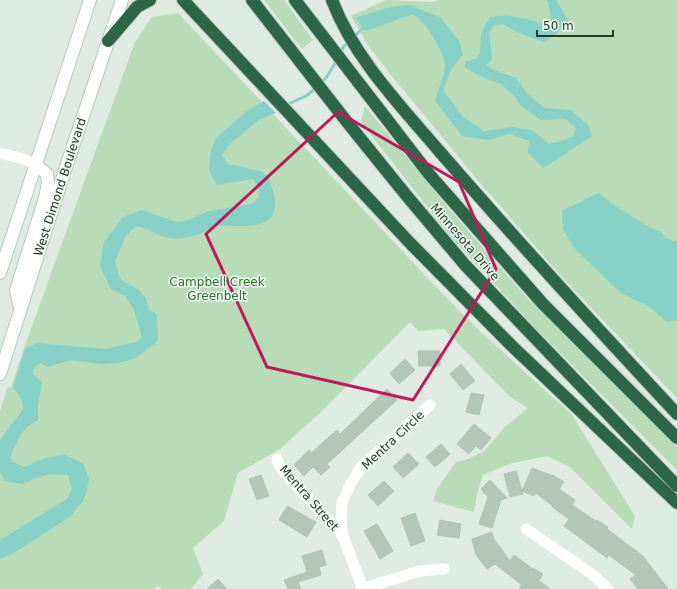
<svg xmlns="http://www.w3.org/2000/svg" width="677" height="589" font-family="'DejaVu Sans',sans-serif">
<rect width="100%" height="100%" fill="#dfeae2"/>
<!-- green -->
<path fill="#b8dcb7" d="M264 0H284L313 40 302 49Z
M386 0 433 2 439 0H677V398L561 276 481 184 391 75 370 48 351 16Z
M178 13 440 291 481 332 572 415 635 516 632 529 570 467 547 456 512 463 483 475 478 490 474 512 433 501 437 489 456 462 468 459 484 451 505 427 528 408 510 397 444 329 418 331 410 322 321 412 280 449 238 473 224 521 193 548 203 574 191 589H162L158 586 153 589H0V411L7 389 11 387 24 348 135 42 152 17Z
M365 106 449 209 527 298 677 447V470L539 332 451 237 361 122Z"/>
<!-- water -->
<path fill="#86d0c6" d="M546 0H556L568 20 557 33 544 42 517 32 503 24 495 25 489 32 492 59 486 65 494 70 516 78 528 94 544 108 570 110 588 125 592 136 544 168 528 153 529 141 510 134 488 140 462 136 435 101C437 93 446 71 445 64 443 49 425 22 413 14L366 31 355 18 386 8 409 5 440 17 459 41 463 54 451 70 443 90 463 117 484 131 512 127 532 130 549 144 562 141 573 136 576 128 566 119 541 120 521 106 515 97 501 84 482 77 464 67 467 61 476 59 480 53 481 33 490 17C508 14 527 17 543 25L550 24 551 18 548 1Z
M264 101 276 113 260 119 229 145 222 155 228 164 260 171 269 178C271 186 275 195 275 202 276 234 237 224 218 226 214 227 210 229 206 231 194 236 184 240 170 238 158 237 148 228 136 226L125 237 115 261 117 269 121 280 139 290 146 299 149 309 157 315 158 341 134 359 118 363 101 364 71 360 48 367 40 363 33 369V374L42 382 38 405V420C21 428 17 442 10 458L13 462 24 467 48 457 65 455 83 463 89 478 87 491 83 501 70 517 12 554 0 559V540L67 499 72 489 68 475 50 474 36 478 23 484 5 481 0 473V440L23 409 22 400 13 387 25 349 37 343 105 349 136 342 142 337 134 310 125 296 111 289 100 266 104 242 123 217 142 210 176 222 186 221 209 211 251 204 259 197V188L253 179 217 185 209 171 210 154 216 138 247 111Z
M598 193 618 208 651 228 660 231 666 238 677 242V320L667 322 648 306 621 293 576 250 563 230 562 211Z"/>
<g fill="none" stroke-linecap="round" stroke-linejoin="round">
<!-- stream -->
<path stroke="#86d0c6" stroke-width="3" d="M353 38 366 25
M340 53 344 46 349 42
M321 83 326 78 337 60
M286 105 306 96 317 87"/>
</g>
<!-- building -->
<path fill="#b4c5ba" stroke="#b1c4b7" d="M418 351H440V366H419Z
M405 359 415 370 399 384 390 373Z
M461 364 475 381 463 390 450 374Z
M387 389 397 400 327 464 330 467 321 475 313 467 304 476 294 465 309 450 311 453 337 430 340 434Z
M471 393 484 395 479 415 466 412Z
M474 424 491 438 481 450 476 446 469 454 457 444Z
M441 444 450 454 435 467 426 457Z
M408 453 419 464 403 478 393 467Z
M532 468 553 476V475L564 482 559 489 575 500 572 505 596 521 597 520 608 527 607 529 643 556 668 589H638L630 579 636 575 609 555 607 558 564 526 569 519 552 507 553 506 536 493 534 496 522 491Z
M516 471 523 494 510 497 504 474Z
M261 475 269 496 257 500 249 479Z
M490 480 507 498 501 500 492 528 479 524 488 497 481 489Z
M384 481 394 491 378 506 368 495Z
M287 506 316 522 307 537 279 520Z
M415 513 425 541 411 546 401 518Z
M440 520 461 524 459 538 437 535Z
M377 524 393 551 380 559 364 531Z
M492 532 494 539 510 561 514 555 533 569V568L543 574 539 581 550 589H519L522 585 495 564 487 569 476 555 472 539Z
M322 550 326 565 319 567 321 575 298 582 301 589H288L284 580 307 572 302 556Z
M218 579 227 589H207Z"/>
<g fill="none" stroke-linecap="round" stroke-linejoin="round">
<defs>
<path id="secondary" d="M0 273 90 0
M20 308 16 290 45 198 48 183 47 174 35 164
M0 374 64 173 122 0"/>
<path id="highway" d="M183 0 410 243 512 346 677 503
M252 0 347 122 406 195 465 265 677 486
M295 0 429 174 543 304 677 438
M332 0C354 58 400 105 440 152 517 241 597 328 677 414
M108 41 137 7 150 0"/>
</defs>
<!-- secondary casing -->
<use href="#secondary" stroke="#b2caba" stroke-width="14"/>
<!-- highway casing -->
<use href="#highway" stroke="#bcc4bf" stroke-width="14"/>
<!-- street -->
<path stroke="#fff" stroke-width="11" d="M0 153 21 158 35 164
M277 459 280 467 292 481 343 536
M526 529 592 574 608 589
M361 589 420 571 444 569
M363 589 343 536 341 520 342 502 351 483 361 467 430 405"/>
<!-- secondary -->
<use href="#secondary" stroke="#fff" stroke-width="12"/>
<!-- highway -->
<use href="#highway" stroke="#2c6649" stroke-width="12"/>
</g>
<!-- marked area -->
<path fill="none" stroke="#c2185b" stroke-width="3" stroke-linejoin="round" d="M338 112 459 182 496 269 413 400 267 367 206 234Z"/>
<g text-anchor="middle" stroke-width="3" stroke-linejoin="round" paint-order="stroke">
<!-- street labels -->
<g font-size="12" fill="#203a2b" stroke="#eff7f1">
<text transform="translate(60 187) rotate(-72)" y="4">West Dimond Boulevard</text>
<text transform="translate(465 242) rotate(49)" y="4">Minnesota Drive</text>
<text transform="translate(393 440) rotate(-43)" y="4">Mentra Circle</text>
<text transform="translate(309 498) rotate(49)" y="4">Mentra Street</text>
</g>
<!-- park labels -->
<g font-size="12" fill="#2b7031" stroke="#eff7f1">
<text x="217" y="286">Campbell Creek<tspan x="217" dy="14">Greenbelt</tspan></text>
</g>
</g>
<!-- scale -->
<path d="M537 30v6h76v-6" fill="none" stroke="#203a2b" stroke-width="2"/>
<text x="543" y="30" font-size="12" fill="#203a2b" stroke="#eff7f1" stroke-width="3" paint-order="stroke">50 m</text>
</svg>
